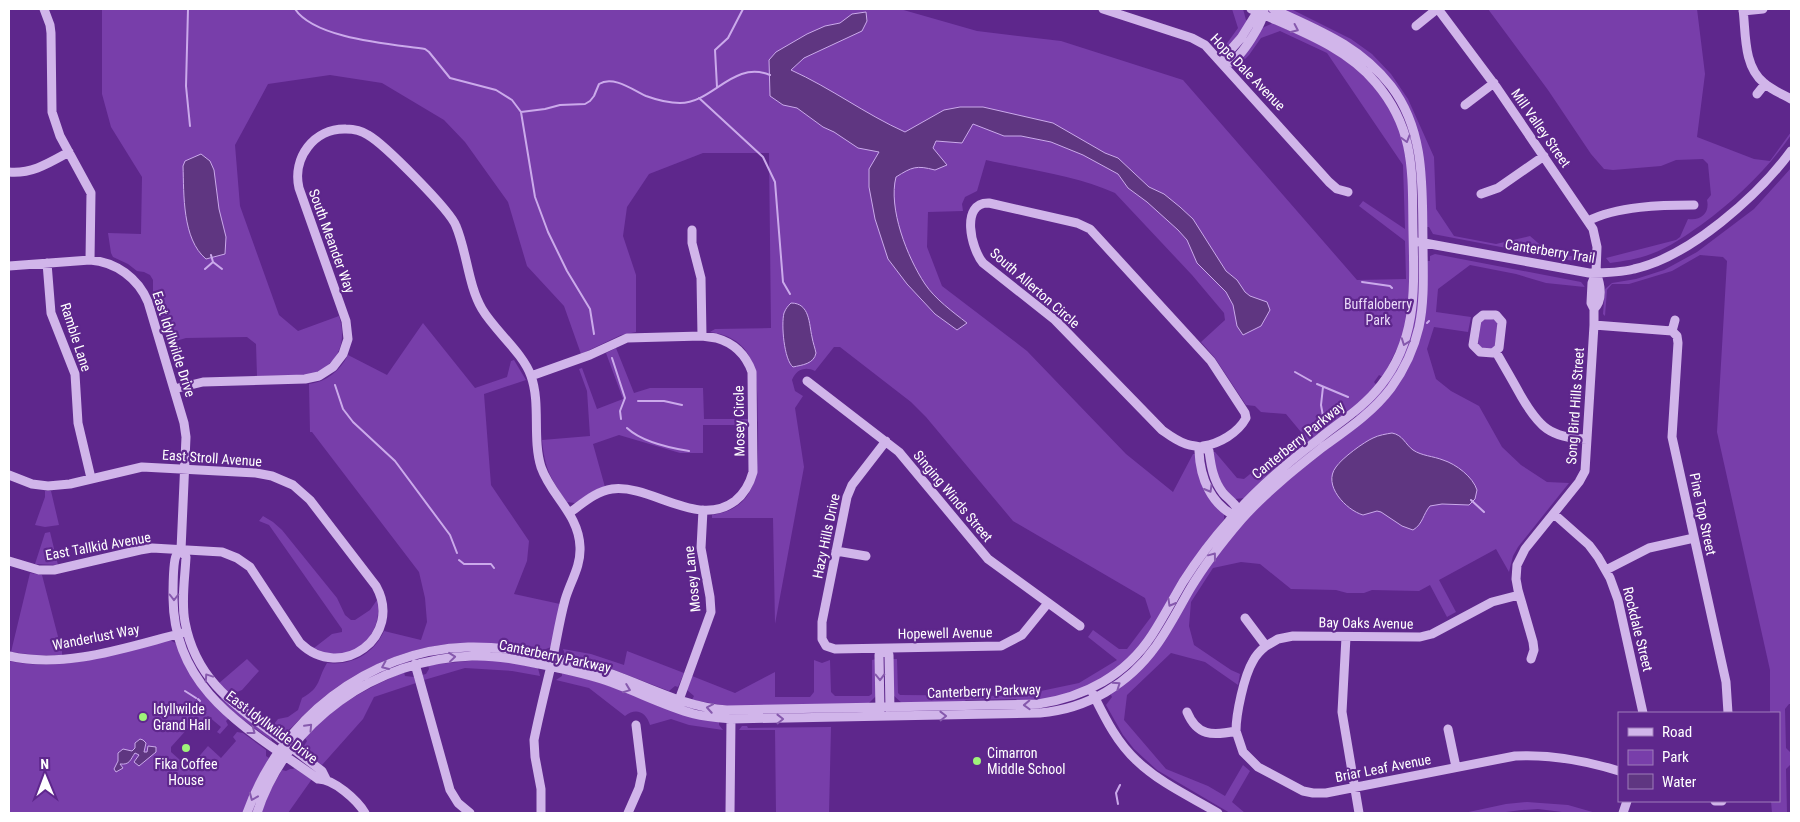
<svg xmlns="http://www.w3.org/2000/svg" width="1800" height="822" font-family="'Roboto Condensed',sans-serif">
<rect width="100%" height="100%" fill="#5e278c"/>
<!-- green -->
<path fill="#783eaa" d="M102 9H900L977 31 1061 41 1183 80 1357 280 1406 279 1405 241 1359 206 1363 201 1405 229 1403 165 1327 53 1280 31 1261 38 1249 55 1241 63 1237 60 1262 28 1273 23 1327 48 1359 70 1384 98 1399 127 1408 164 1411 289 1404 334 1383 377 1379 375 1374 382 1377 386 1369 395 1245 498 1235 499C1218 483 1217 475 1213 452H1215L1237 478 1244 479 1255 470 1272 460 1301 436V432L1286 414 1261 412 1255 406 1246 405 1215 358 1201 342 1225 320 1224 313 1192 275 1115 193C1078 176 1026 169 986 160L977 191 965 197 962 204 963 211 928 212 927 247 942 286 1027 351 1126 454 1173 492 1193 454H1195L1224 514V519L1149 635 1131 658 1105 678 1062 697 1018 702 1016 699 966 700 962 703 903 704 893 695V659H897L898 693 900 695 1017 696 1079 683 1117 660 1088 637 1093 630 1119 649H1127L1151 617 1145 598 1013 521 926 417 911 402 840 347H834L815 371C806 366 796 369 792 380L795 391 803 396 795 408 804 467 775 624 773 518H712V515C763 508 758 462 758 423 757 384 762 339 710 332L715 329 771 328 769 153H703L649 174 627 207 623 236 636 275V332L621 335 581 354 564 306 527 266 508 202 465 142 444 120 382 83 330 75 268 84 235 145 240 206 279 315 298 331 339 316C348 344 337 366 309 375L257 376 256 344 247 337 186 338 169 343 153 291V280L150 275 144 272 137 271 128 264 113 257 111 253 108 233 141 234 142 177 111 127 102 94Z
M1232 9H1243L1246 20 1248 21 1228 49 1225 46 1238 28Z
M1280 9H1291L1351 39 1372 54 1391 74 1408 99 1434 157 1436 209 1454 236 1496 244 1530 236 1552 255 1589 257 1584 263 1433 234 1429 227H1426L1420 143 1375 63Z
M1488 9H1697L1705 74 1697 137 1754 159 1770 161 1791 132V135C1766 171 1736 199 1701 225 1685 236 1670 247 1651 254 1638 259 1624 261 1610 263L1606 258 1676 240 1680 237 1688 219C1701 221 1710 213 1707 200L1711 195 1708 164 1703 159 1676 160 1661 166 1613 170 1604 169 1591 154 1548 90Z
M1791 168V704H1789L1785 709 1786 748 1791 753V764L1786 769 1787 813H1772L1771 801H1779V713H1770V670L1717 432 1727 261 1723 257 1700 255 1672 271 1629 284H1612L1607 290 1605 316 1603 314 1605 289 1612 283 1636 279 1664 270 1697 252 1754 209Z
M1418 254 1419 311 1408 352 1386 391 1358 417 1356 416 1399 362Z
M1435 254 1581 282 1585 287 1546 283 1516 274 1470 265 1438 289 1436 312 1471 317 1468 332 1434 327 1427 349 1436 379 1451 391 1479 406 1502 447 1521 465 1547 482 1569 483 1518 547 1513 556 1509 572 1496 549 1439 580 1456 612 1447 617 1430 585 1419 591 1372 590 1364 593H1347L1336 590 1291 589 1260 564 1241 562 1213 568 1191 602 1189 626 1194 645 1231 670 1240 674 1238 685 1205 662 1171 653 1127 695 1124 720 1166 769 1208 786 1225 796 1243 765 1250 771 1232 802 1245 813H1230L1157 770 1134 749 1123 735 1106 705 1112 697 1110 693 1131 677 1202 575 1240 526 1275 491 1356 426 1410 361 1426 261H1430V256Z
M1487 318 1495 320 1498 323 1495 346 1492 349 1482 348 1478 344 1481 322Z
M423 323 475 388 507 377 511 361 514 360 526 380 484 394 491 485 529 541 527 561 514 594 560 604 551 647 541 651C515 649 488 643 462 643 432 644 400 653 373 666 348 678 325 694 305 714 296 721 291 733 278 733L271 728 278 719 288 717 298 710 302 698C322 687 317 679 327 663 351 666 374 654 384 631L421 640 427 622 425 598 419 572 312 432H310L309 384C326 382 340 371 348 355L387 375Z
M616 348 634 393 650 388H703L704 419H749L748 425H703V453H680L619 435 593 444 605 487 597 489 575 503 567 502C550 478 545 469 542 440L590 436 587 391 579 369 582 368 597 409 623 399 606 353Z
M45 491H51L59 525 45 527 35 525 45 497Z
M263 516 273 522 282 530 337 598 345 615 351 620H355L370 610 377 600C382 622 370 645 348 653 337 657 324 653 314 648L332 634 342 632V629L269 525 259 521Z
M50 532 58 565 35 564 45 533Z
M30 573 42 575 62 652V655H36L11 652Z
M170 640 177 644 229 718 226 721 228 725 220 734 217 732 221 727 208 716 197 725 189 727 171 747V752L189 768 208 746 221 758 236 741 233 737 237 732 243 733 266 750V756L269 758 253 787 243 813H9V661C63 673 117 653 170 640Z
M563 649 591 654 624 665 627 651 684 673 678 687 675 686 669 691 604 666 566 657Z
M247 659 259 671 242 690 237 692 231 698 218 684Z
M876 659 877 695 867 705 728 706 692 700 694 696 687 690 692 676 735 693 775 672V697H810L814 692V660L822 663 830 660 831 692 835 696H869L872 694V660Z
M479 660 503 661 538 668 540 676 512 671 465 668 424 680 422 675 426 674 429 669 428 665Z
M404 672 405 676 414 677 416 683 374 697 363 719 322 765 304 752 302 749 307 741 305 738C333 706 365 689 404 672Z
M562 673 585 678 719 722V725L723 730 689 725 671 719 650 725C646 712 636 707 625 716L589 688 556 680 562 676Z
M220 698H222L270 735 272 741 235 714Z
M742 726H747L748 728 831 727 829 813H776L775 730H739Z
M296 767 312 779 288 813H261L271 789 282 770 286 771 290 769H293Z
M1527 802 1568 805 1596 813H1570L1538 809 1522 810 1498 813H1464L1506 804Z"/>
<!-- water -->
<path fill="#5f3681" stroke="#cbaaeb" d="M866 12 867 21 862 31 804 58 791 70C831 88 865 114 905 132L944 110 960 107H983L1053 123 1105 153 1118 158 1149 187 1164 194 1180 207 1193 219 1226 271 1237 280 1245 292 1250 296 1267 302 1270 310 1261 326 1243 335 1237 326 1233 305 1226 292 1197 263 1187 240 1178 230 1147 202 1128 188 1118 174 1083 155 1051 142 1021 136H1004L973 124 962 143 936 141 933 148 947 165 935 170C916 165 912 167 896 177 888 208 907 257 925 284 935 299 953 312 967 323L957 330 935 314 907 284 888 259 875 219 869 187V169L879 152 858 148 834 132 823 127 797 108 783 105 770 96 769 60 776 52 807 34 825 26 840 23 852 14Z
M201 154 210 161 214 170 219 209 226 237 225 254 206 259C182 239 184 194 183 166L185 161Z
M791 303C810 303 809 324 812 337 813 343 815 348 816 353 814 364 802 365 793 367 784 360 781 324 784 313 786 308 788 306 791 303Z
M1392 433C1403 435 1405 444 1413 450 1422 456 1433 456 1443 460 1456 464 1473 477 1477 490L1475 499 1469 505 1442 504 1430 506C1423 514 1423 524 1413 530L1402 526 1381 512 1377 511 1363 515C1346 510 1322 485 1336 467 1342 458 1364 442 1373 438 1379 435 1386 434 1392 433Z
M140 739 143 740 146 743 144 752H147L148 746 156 747V752L139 766 134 762 139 755 135 753C130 760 130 765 120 764L123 768 116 772 114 769 118 761V753L123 749 132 751 135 748V743Z"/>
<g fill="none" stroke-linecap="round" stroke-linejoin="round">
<!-- stream -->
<path stroke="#cbaaeb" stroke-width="2" d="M188 9 186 86 190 126
M295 9C315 39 391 44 425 49L429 52 450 78 496 90 512 100 521 112 545 109 560 105 585 104 590 101 594 96 599 84C613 75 633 90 646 96 657 100 669 103 680 103 713 103 733 60 770 75
M717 87 715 50 728 38 743 9
M699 98 763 157 775 182 783 282 790 294
M521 112 535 197 548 232 567 271 590 309 594 334
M213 262 222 269
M205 269 213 262 211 255
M1362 282 1390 286 1392 288
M1427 323 1429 321
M612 358 625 398 620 411 621 419
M1295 372 1311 381
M1317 384 1348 397
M335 385 343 409 353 422 395 461 450 535 457 553
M1323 387 1321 405 1323 416
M638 401H664L682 405
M627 428C641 441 670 448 689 451
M1471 500 1484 512
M459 560 464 564H491L494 568
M185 691 196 698
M198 699 200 701
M1118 804 1116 793 1120 785"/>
<!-- minor -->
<path stroke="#d1b5ea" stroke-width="9" d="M44 9 50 25 51 33 52 112 60 136 91 193 90 260
M1103 9 1192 38 1205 45 1329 182 1337 189 1348 192
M1438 9 1497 88 1593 229 1597 247 1596 273 1592 283 1591 303 1594 309V325L1585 471 1579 482 1525 549 1517 565 1516 579 1518 590 1533 642 1534 650 1531 659
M1743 9C1746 33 1743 66 1764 83 1772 90 1782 94 1791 99
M1743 11 1763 9
M1416 26 1437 9
M1223 63C1226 63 1229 63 1231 62 1242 56 1263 23 1264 11
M1223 63 1226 55 1241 38 1259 9
M1757 94 1765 84
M1465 105 1494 83
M9 172C32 174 49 163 69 152
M1481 194 1498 188 1544 156
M1588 221C1617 206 1662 205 1694 205
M692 230V243L701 278 702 336
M1419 242 1589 273C1604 273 1619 273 1634 269 1689 257 1758 196 1791 151
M47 263 51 313 75 374 78 423 91 478
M9 266 90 260C116 262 138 278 148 302L184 423 186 437 181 550C179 552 177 554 176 556 173 562 173 590 173 598 174 693 250 730 318 779 334 779 357 800 365 813
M1594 309C1603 300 1601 285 1596 273
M1483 315H1496L1502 322 1499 348 1493 353 1480 352 1473 345 1477 320Z
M1675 320 1672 331 1677 336 1678 343 1672 437 1726 682 1728 713
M1594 325 1672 331
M1496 352C1504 366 1513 381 1521 396 1539 427 1550 438 1587 439
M531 376 590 355 627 338 702 336 716 338C734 343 746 355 752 372L753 472C750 483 744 494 735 501 697 529 652 484 612 489 596 491 582 504 569 513
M807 381 899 452 988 559 1080 626
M174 389 203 382 305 379 319 376 333 367 343 354 348 339 346 321 299 188C292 158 314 128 346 129 354 129 362 131 368 135 384 144 450 210 456 226 467 252 468 285 482 309 495 331 523 353 531 376 541 404 532 438 541 467 551 496 579 514 580 547 581 567 570 582 565 600 559 622 556 644 551 666 545 691 539 715 534 740L535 757 541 789V813
M9 475 32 484 48 486 70 484 142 467 256 473 272 476 293 485 310 500 376 586C404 636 341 683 300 643L250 567 237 558 222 552 152 548 140 550 54 570H39L9 561
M1554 514 1589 545 1598 557 1610 578 1618 600 1643 713
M1237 517C1211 505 1200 478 1199 451L1203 446C1219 444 1238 433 1246 418L1245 413 1211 361 1090 229 1077 223 989 203C960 202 971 249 983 263L1055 320 1162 430C1169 435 1177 441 1186 444 1195 447 1202 445 1209 451 1211 466 1213 480 1223 493 1229 500 1238 505 1240 515
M181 550 186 557C185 578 181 601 185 622 195 676 229 701 270 731 287 744 305 758 322 771L326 779
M836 551 866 556
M1606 570 1649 548 1694 538
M1346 637 1342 712 1359 813
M826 646 835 649 1001 646 1022 635 1048 603
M826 646 822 639V622L847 497 852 485 886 441
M1266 646 1278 639 1293 636 1420 637 1432 634 1492 602 1519 595
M9 656C66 669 127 647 182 633
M415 664 450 790 458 803 470 813
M1093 694C1105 718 1117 743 1137 761 1160 783 1191 797 1218 813
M679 700 711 612 710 597 701 548 703 510
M880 712 879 655 884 649 889 655 890 711
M1187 712C1197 736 1212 736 1236 731L1243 752 1258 767 1303 791 1313 793H1326L1515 756C1552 754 1584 760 1619 771
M1448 729 1456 767
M1236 731C1236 714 1244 676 1253 661 1256 655 1261 650 1266 646L1245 618
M1715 801H1722
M247 813C280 720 367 650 468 647 510 646 552 656 591 667 637 680 679 707 727 710L1038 704C1085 697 1126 675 1152 635 1163 618 1173 599 1183 582 1197 560 1212 540 1229 521 1256 489 1287 463 1320 438 1341 421 1364 407 1381 385 1418 338 1414 288 1413 231 1412 174 1416 130 1376 83 1344 45 1294 29 1251 9
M257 813C287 721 376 659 472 656 501 655 529 662 558 668 571 671 585 674 598 678 631 688 661 705 694 714 706 717 719 718 731 719L1040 713C1087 709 1129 684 1156 646 1169 628 1179 608 1190 589 1205 564 1223 541 1241 520 1266 492 1295 469 1323 447 1348 429 1373 412 1391 388 1404 370 1414 349 1419 327 1425 299 1423 270 1423 242 1422 188 1426 132 1391 86 1359 45 1318 30 1273 9
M628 813 639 788 642 774 636 725
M730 813 731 719
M1623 813 1627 801"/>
</g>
<!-- one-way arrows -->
<defs><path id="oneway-chevron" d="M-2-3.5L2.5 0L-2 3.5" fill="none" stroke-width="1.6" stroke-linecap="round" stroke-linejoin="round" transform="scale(1.25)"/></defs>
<g stroke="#8659ad">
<use href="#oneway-chevron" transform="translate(1295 29) rotate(25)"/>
<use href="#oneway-chevron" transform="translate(1406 139) rotate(74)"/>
<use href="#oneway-chevron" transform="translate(1405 342) rotate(110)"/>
<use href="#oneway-chevron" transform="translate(1209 489) rotate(60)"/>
<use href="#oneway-chevron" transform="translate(1213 556) rotate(-53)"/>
<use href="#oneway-chevron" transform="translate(174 597) rotate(90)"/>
<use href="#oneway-chevron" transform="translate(1171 603) rotate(120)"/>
<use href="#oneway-chevron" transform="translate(452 657) rotate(-6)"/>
<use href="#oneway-chevron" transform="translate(385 666) rotate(157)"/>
<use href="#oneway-chevron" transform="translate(208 677) rotate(-124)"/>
<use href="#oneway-chevron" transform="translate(880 677) rotate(89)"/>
<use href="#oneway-chevron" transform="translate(1117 685) rotate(-35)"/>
<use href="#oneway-chevron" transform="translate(627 689) rotate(21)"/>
<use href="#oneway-chevron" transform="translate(1027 705) rotate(178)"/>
<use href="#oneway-chevron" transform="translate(710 708) rotate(-170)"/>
<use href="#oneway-chevron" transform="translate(943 716) rotate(-1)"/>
<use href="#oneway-chevron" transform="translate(780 719) rotate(-1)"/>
<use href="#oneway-chevron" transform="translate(309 727) rotate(-47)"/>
<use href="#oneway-chevron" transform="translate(252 731) rotate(37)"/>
<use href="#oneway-chevron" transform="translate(253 797) rotate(113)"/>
</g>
<!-- markers -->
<g fill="#9ff37a" stroke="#5e278c" stroke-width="2">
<circle cx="143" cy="717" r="5"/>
<circle cx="186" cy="748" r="5"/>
<circle cx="977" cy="761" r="5"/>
</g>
<g text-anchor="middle" stroke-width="4.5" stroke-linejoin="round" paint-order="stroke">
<!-- street labels -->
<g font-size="14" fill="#fff" stroke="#5e278c">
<text transform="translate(1248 72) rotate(46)" y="5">Hope Dale Avenue</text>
<text transform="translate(1541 128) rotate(55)" y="5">Mill Valley Street</text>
<text transform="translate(332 241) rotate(70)" y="5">South Meander Way</text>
<text transform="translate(1550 251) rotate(9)" y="5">Canterberry Trail</text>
<text transform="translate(1035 288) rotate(41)" y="5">South Allerton Circle</text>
<text transform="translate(76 337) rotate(72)" y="5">Ramble Lane</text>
<text transform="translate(174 344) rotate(72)" y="5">East Idyllwilde Drive</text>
<text transform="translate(1575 406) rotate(-86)" y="5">Song Bird Hills Street</text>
<text transform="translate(739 421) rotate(-91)" y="5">Mosey Circle</text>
<text transform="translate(1298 440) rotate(-39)" y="5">Canterberry Parkway</text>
<text transform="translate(212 458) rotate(4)" y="5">East Stroll Avenue</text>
<text transform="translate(953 496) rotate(50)" y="5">Singing Winds Street</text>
<text transform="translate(1703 514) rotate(78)" y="5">Pine Top Street</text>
<text transform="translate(826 536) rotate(-78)" y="5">Hazy Hills Drive</text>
<text transform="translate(98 546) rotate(-10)" y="5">East Tallkid Avenue</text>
<text transform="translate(692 579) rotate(-96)" y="5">Mosey Lane</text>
<text transform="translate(1366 623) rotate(1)" y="5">Bay Oaks Avenue</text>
<text transform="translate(1638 629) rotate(76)" y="5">Rockdale Street</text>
<text transform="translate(945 633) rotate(-1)" y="5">Hopewell Avenue</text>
<text transform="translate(96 637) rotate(-11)" y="5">Wanderlust Way</text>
<text transform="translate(555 656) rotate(12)" y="5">Canterberry Parkway</text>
<text transform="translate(984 691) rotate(-2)" y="5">Canterberry Parkway</text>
<text transform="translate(272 727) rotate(37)" y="5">East Idyllwilde Drive</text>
<text transform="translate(1383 768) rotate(-11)" y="5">Briar Leaf Avenue</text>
</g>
<!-- park labels -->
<g font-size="14" fill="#e9d9f8" stroke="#5e278c">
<text x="1378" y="309">Buffaloberry<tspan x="1378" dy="16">Park</tspan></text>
</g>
<!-- poi labels -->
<g font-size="14" fill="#fff" stroke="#5e278c" text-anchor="start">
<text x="153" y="714">Idyllwilde<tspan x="153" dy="16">Grand Hall</tspan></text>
<text x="987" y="758">Cimarron<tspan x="987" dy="16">Middle School</tspan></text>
<text x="186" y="769" text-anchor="middle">Fika Coffee<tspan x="186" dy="16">House</tspan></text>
</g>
</g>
<!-- border -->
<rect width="1800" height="822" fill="none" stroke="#ffffff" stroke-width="20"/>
<!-- legend -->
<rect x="1618" y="712" width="162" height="90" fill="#5e278c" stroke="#9e7dba"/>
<rect x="1628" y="728" width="25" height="8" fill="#d1b5ea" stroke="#9e7dba"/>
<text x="1662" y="737" font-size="15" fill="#ffffff">Road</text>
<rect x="1628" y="750" width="25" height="15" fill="#783eaa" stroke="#9e7dba"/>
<text x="1662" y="762" font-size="15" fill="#ffffff">Park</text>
<rect x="1628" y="774" width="25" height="15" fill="#5f3681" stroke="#9e7dba"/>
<text x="1662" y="787" font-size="15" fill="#ffffff">Water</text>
<!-- north arrow -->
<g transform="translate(45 777) rotate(359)" stroke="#5e278c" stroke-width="4" paint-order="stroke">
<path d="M0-4L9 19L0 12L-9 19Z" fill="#ffffff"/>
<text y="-8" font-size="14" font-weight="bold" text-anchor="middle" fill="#ffffff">N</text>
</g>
</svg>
